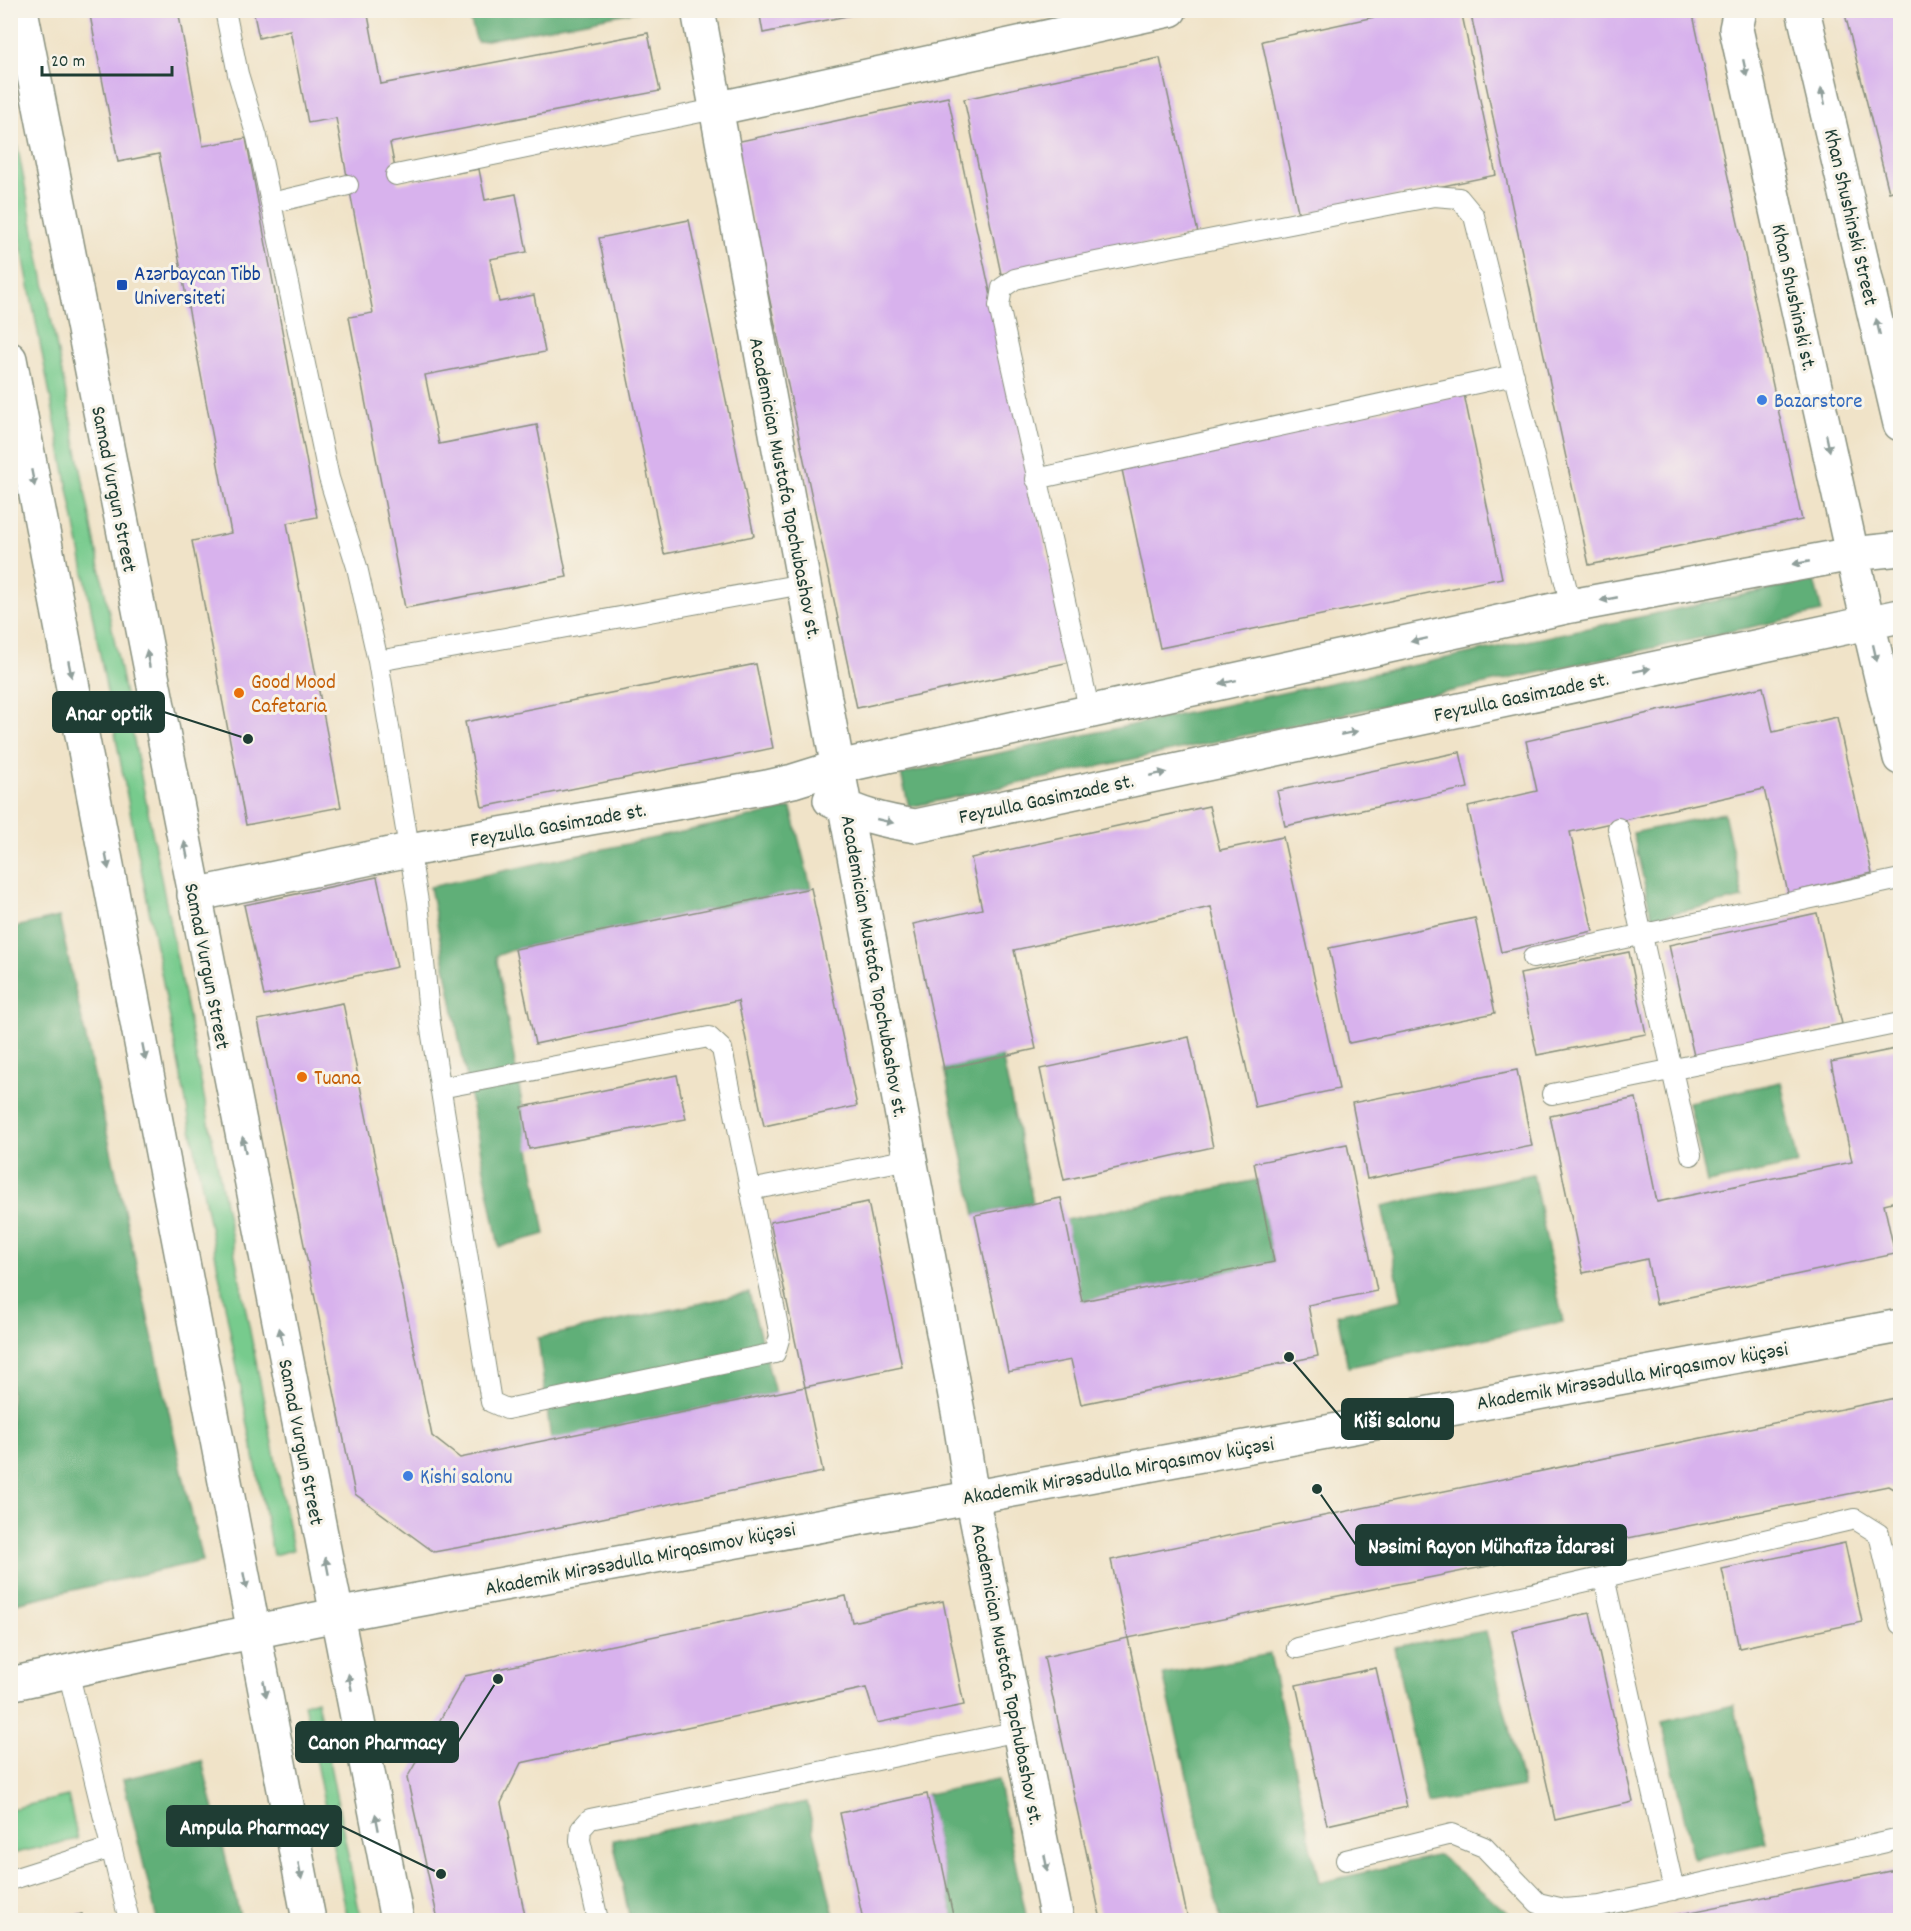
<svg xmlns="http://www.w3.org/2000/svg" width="1911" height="1931" font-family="Dekko,sans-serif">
<rect width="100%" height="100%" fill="#f7f3e8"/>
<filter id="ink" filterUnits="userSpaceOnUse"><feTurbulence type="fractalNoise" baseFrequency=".0167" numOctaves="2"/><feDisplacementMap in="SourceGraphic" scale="12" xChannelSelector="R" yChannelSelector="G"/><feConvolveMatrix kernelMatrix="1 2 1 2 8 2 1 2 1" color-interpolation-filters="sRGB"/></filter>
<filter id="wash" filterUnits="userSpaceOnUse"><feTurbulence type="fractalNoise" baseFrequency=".008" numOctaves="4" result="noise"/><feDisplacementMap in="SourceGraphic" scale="24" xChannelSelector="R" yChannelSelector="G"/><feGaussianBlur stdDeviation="1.35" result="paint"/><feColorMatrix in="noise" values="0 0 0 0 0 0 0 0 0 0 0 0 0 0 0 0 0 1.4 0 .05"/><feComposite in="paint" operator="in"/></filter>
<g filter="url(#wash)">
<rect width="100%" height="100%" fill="#f0e3c8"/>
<!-- green -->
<path fill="#77cb8d" stroke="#4b8460" stroke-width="1.5" d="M10 109 293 1550 273 1555 11 192Z
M317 1700 361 1920H348L304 1704Z
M68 1796 78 1839 11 1854V1809Z"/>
<!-- forest -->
<path fill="#61af78" stroke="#407656" stroke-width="1.5" d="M474 11V10L638 11 477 42 468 12Z
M1814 580 1822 612 909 807 901 774Z
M791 808 811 888 515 949 496 956 545 1234 499 1247 430 887Z
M1724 813 1743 898 1652 918 1633 833Z
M59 917 202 1561 11 1604V928Z
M1002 1056 1033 1203 975 1215 944 1069Z
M1781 1082 1798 1164 1707 1183 1689 1102Z
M1533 1174 1563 1322 1348 1367 1337 1314 1402 1300 1382 1206Z
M1257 1180 1274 1262 1082 1301 1065 1220Z
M749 1293 775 1393 551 1440 538 1338Z
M1486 1631 1523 1787 1427 1804 1394 1647Z
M1270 1654 1319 1883 1439 1855 1516 1920H1221L1163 1674Z
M1734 1705 1766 1843 1694 1859 1662 1722Z
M202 1761 241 1920H157L123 1779Z
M998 1780 1027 1920H954L927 1794Z
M807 1802 835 1920H630L613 1840Z"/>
<g id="blocks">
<!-- building -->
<path fill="#d8b2ed" d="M89 10H178L203 146 246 138 317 517 287 523 341 807 246 825 192 541 231 533 159 154 118 162Z
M253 10H384L368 15 381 84 648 33 660 91 390 143 398 184 479 169 485 200 516 194 527 252 490 259 499 302 534 295 545 352 425 375 439 444 537 425 567 577 405 608 349 317 373 313 336 118 308 123 290 30 259 38Z
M759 10H867V12L763 33Z
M1407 10H1461L1496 175 1299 216 1262 41Z
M1470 10H1692L1802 520 1589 565Z
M1844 10H1900V189L1889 192Z
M1160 58 1198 233 1001 274 964 99Z
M948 97 1070 662 857 708 736 142Z
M689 220 754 536 664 554 599 238Z
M1464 394 1502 578 1160 648 1121 465Z
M756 664 773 748 482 807 465 722Z
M1763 687 1773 732 1837 717 1872 873 1788 893 1764 789 1570 832 1593 931 1501 952 1468 807 1537 791 1526 741Z
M1460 752 1468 788 1285 826 1277 791Z
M1209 806 1220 850 1283 837 1339 1089 1255 1107 1211 907 1014 950 1036 1049 944 1069 913 924 982 909 971 858Z
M377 877 397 967 264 996 244 905Z
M811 888 857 1106 764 1126 738 1001 535 1044 515 949Z
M1817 913 1842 1024 1694 1056 1669 945Z
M1475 918 1495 1013 1349 1043 1329 948Z
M1629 952 1646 1034 1537 1055 1520 974Z
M343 1003 432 1436 460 1458 805 1387 823 1472 478 1544 434 1552 355 1494 258 1020Z
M1189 1037 1213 1147 1064 1180 1040 1069Z
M1900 1048V1200L1884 1204 1895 1254 1656 1304 1647 1259 1583 1273 1550 1116 1636 1098 1657 1202 1852 1162 1831 1062Z
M1517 1070 1532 1146 1367 1179 1352 1103Z
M677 1075 686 1119 529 1149 522 1107Z
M1347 1144 1377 1291 1308 1305 1318 1356 1081 1404 1071 1360 1008 1372 975 1215 1061 1198 1082 1301 1274 1262 1254 1163Z
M868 1202 902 1367 805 1387 770 1222Z
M1900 1397V1493L1888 1486 1128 1638 1188 1920H1101L1044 1657 1128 1638 1111 1560Z
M1845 1543 1862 1622 1739 1648 1722 1569Z
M846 1596 852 1622 943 1601 964 1705 877 1723 866 1688 521 1763 501 1803 526 1920H438L407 1778 465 1676Z
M1590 1613 1633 1802 1555 1820 1512 1630Z
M1376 1668 1407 1807 1327 1825 1296 1685Z
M927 1794 954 1920H863L840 1813Z
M1900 1869V1920H1657V1919Z
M82 1914 84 1920H56Z"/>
</g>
</g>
<g filter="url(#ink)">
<use href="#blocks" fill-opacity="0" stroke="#88907e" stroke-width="1.5"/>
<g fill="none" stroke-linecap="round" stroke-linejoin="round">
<defs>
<path id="service" d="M225 10 238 74 257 137 271 203 329 478 357 567 378 661 418 902 430 1023 491 1402 507 1409 775 1353 780 1336 722 1049 709 1037 440 1088
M396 175 715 109
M271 203 348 185
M1036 479 1514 375
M378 661 803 584
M1090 713 999 306 1002 288 1015 279 1050 271 1434 196 1459 198 1474 216 1571 606
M1618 828 1691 1155
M1533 958 1900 879
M1552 1094 1900 1023
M750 1190 910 1159
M1604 1577 1674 1890
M1297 1648 1855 1519 1879 1534 1900 1624
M68 1671 129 1920
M1346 1860 1452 1834 1484 1847 1538 1903 1564 1909 1600 1906 1900 1839
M10 1880 111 1848
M598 1920 580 1840 581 1829 590 1819 1019 1731"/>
<path id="minor" d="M698 10 910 1159 960 1422 972 1497 1057 1920
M1740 10 1736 29 1852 554 1900 758
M1803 10 1900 424
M715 109 1170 10
M830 800C860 815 883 821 916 826L1900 616
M194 895 409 850 767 787 793 781 838 767 1571 606 1852 554 1900 549"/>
<path id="tertiary" d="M10 1684 198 1643 336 1615 1900 1326"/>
<path id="secondary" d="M21 10 397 1920
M10 359 309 1920"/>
</defs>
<!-- service casing -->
<use href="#service" stroke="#88907e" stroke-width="22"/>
<!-- minor casing -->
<use href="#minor" stroke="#88907e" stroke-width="36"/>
<!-- tertiary casing -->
<use href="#tertiary" stroke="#88907e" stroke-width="36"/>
<!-- secondary casing -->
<use href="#secondary" stroke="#88907e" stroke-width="36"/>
<!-- service -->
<use href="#service" stroke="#fff" stroke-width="20"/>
<!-- minor -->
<use href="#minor" stroke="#fff" stroke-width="33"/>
<!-- tertiary -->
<use href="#tertiary" stroke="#fff" stroke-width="33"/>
<!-- secondary -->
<use href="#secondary" stroke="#fff" stroke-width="33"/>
</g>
<!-- one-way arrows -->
<defs><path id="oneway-solid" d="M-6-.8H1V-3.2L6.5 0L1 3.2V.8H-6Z" transform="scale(1.5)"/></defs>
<g fill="#8f9e9a">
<use href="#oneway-solid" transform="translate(1745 68) rotate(78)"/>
<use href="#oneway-solid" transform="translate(1823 96) rotate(-103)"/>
<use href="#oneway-solid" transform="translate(1878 327) rotate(-103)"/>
<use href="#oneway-solid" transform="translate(1828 443) rotate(78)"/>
<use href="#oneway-solid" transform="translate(33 478) rotate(79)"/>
<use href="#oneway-solid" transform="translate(1801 563) rotate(169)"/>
<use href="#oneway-solid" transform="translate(1609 599) rotate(169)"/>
<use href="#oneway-solid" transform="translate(1419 640) rotate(168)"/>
<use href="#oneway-solid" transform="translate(1875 653) rotate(77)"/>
<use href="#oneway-solid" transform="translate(148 659) rotate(-101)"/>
<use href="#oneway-solid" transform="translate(70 669) rotate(79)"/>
<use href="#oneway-solid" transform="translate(1642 670) rotate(-12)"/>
<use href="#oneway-solid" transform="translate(1228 682) rotate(168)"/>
<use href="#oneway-solid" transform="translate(1349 733) rotate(-12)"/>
<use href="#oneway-solid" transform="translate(1158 774) rotate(-12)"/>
<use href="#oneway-solid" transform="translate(885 821) rotate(13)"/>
<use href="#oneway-solid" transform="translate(186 850) rotate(-101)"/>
<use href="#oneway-solid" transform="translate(107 861) rotate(79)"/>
<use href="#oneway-solid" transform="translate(144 1052) rotate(79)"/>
<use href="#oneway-solid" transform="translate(244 1145) rotate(-101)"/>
<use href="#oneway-solid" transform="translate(281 1336) rotate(-101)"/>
<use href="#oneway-solid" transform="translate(327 1566) rotate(-101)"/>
<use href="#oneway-solid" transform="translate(245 1581) rotate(79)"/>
<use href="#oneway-solid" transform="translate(350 1682) rotate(-101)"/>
<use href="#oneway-solid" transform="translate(265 1689) rotate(79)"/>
<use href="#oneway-solid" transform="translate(377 1822) rotate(-101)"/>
<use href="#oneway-solid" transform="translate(1046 1863) rotate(79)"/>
<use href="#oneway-solid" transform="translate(300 1871) rotate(79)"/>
</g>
</g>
<!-- markers -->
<rect fill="#1a4fb4" stroke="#f7f3e8" stroke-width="2" x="116" y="279" width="12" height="12" rx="3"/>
<g fill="#3f7fe0" stroke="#f7f3e8" stroke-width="2">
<circle cx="1762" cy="400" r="6"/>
<circle cx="408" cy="1476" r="6"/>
</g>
<g fill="#e8710a" stroke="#f7f3e8" stroke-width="2">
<circle cx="239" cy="693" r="6"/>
<circle cx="302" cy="1077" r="6"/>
</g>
<g text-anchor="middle" stroke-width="6" stroke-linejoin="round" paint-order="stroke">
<!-- street labels -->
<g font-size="21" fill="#1f3d34" stroke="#f7f3e8">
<text transform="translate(1852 217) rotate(77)" y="7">Khan Shushinski Street</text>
<text transform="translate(1795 297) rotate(78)" y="7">Khan Shushinski st.</text>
<text transform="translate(786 488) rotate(79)" y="7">Academician Mustafa Topchubashov st.</text>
<text transform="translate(115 489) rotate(79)" y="7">Samad Vurgun Street</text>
<text transform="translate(1521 696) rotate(-12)" y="7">Feyzulla Gasimzade st.</text>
<text transform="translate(1046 798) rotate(-12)" y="7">Feyzulla Gasimzade st.</text>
<text transform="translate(558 824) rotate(-10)" y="7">Feyzulla Gasimzade st.</text>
<text transform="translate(208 966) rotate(79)" y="7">Samad Vurgun Street</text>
<text transform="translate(875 966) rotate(80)" y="7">Academician Mustafa Topchubashov st.</text>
<text transform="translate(1632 1375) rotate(-10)" y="7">Akademik Mirəsədulla Mirqasımov küçəsi</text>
<text transform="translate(302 1442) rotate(79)" y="7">Samad Vurgun Street</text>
<text transform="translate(1118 1470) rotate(-10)" y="7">Akademik Mirəsədulla Mirqasımov küçəsi</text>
<text transform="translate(640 1558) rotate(-11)" y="7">Akademik Mirəsədulla Mirqasımov küçəsi</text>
<text transform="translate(1008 1674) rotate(79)" y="7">Academician Mustafa Topchubashov st.</text>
</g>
<!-- transit labels -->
<g font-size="21" fill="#164399" stroke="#f7f3e8" text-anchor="start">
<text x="134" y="280">Azərbaycan Tibb<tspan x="134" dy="24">Universiteti</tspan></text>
</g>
<!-- shop labels -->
<g font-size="21" fill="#366cbe" stroke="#f7f3e8" text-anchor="start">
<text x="1774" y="407">Bazarstore</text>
<text x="420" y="1483">Kishi salonu</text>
</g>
<!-- food labels -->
<g font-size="21" fill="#c56008" stroke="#f7f3e8" text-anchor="start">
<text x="251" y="688">Good Mood<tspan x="251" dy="24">Cafetaria</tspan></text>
<text x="314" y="1084">Tuana</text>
</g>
</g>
<!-- callouts -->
<path fill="none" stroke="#1f3d34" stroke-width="2" d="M248 739L164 712M1289 1357L1342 1419M1317 1489L1356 1545M498 1679L458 1742M441 1874L341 1826"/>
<g fill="#1f3d34" stroke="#f7f3e8" stroke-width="2">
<circle cx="248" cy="739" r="6"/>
<circle cx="1289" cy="1357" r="6"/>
<circle cx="1317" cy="1489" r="6"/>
<circle cx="498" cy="1679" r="6"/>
<circle cx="441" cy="1874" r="6"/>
</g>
<g fill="#1f3d34" stroke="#1f3d34" stroke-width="2">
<rect x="53" y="692" width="111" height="40" rx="6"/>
<rect x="1342" y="1399" width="111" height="40" rx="6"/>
<rect x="1356" y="1525" width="270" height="40" rx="6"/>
<rect x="296" y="1722" width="162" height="40" rx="6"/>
<rect x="167" y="1806" width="174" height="40" rx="6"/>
</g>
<g font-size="22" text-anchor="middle" font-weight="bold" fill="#fff">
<text x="109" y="720">Anar optik</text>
<text x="1397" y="1427">Kiši salonu</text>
<text x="1491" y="1553">Nəsimi Rayon Mühafizə İdarəsi</text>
<text x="377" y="1749">Canon Pharmacy</text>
<text x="254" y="1834">Ampula Pharmacy</text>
</g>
<!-- margin -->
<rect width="1911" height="1931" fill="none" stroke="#f7f3e8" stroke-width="36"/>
<!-- scale -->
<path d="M42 66v9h130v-9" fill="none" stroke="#1f3d34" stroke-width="3"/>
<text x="51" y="66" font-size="18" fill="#1f3d34" stroke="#f7f3e8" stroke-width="4.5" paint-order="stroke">20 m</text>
</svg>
